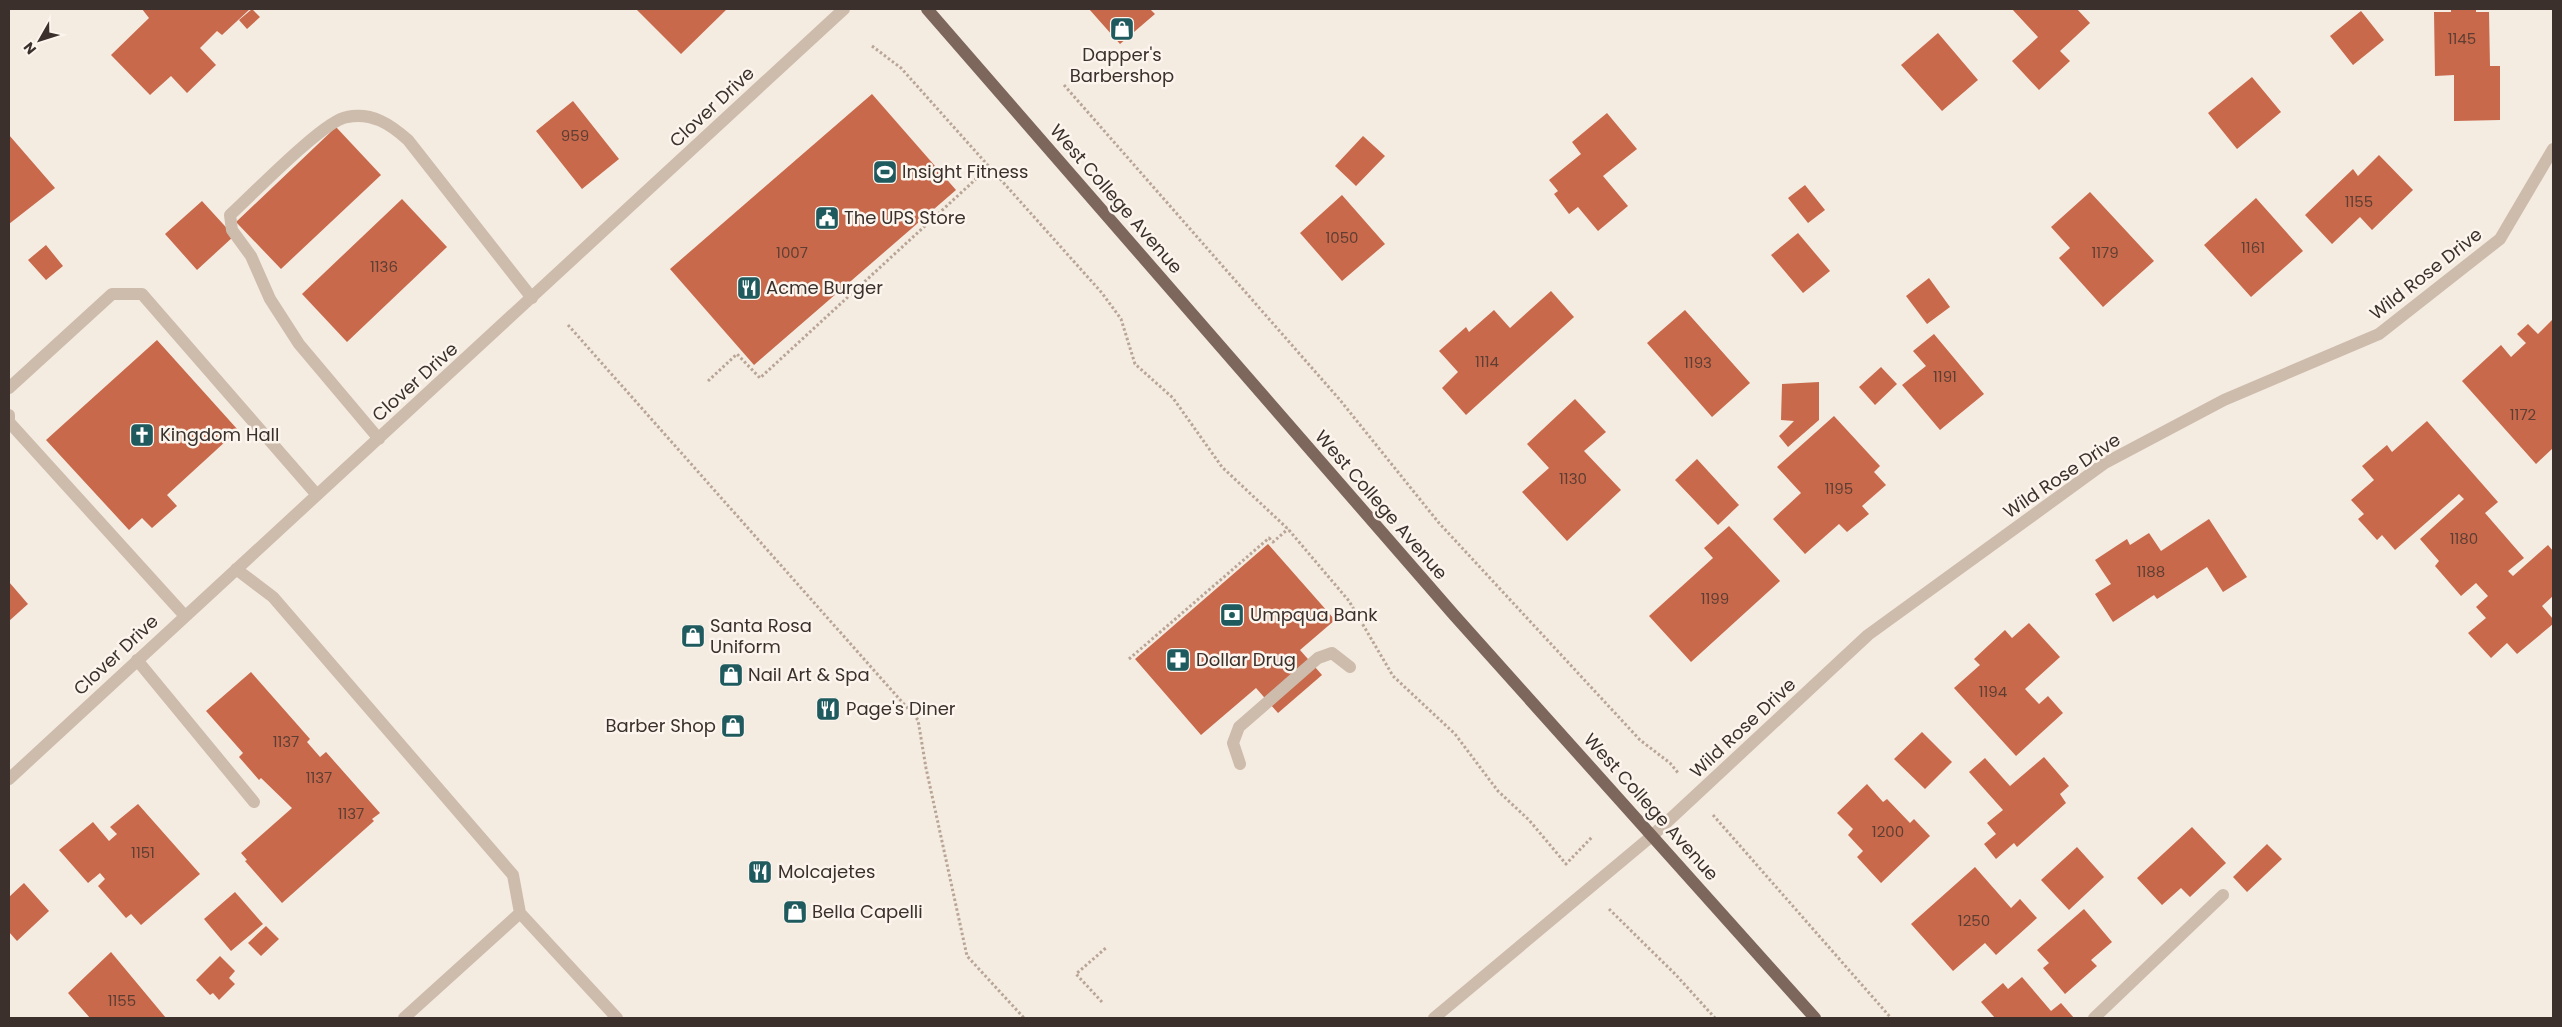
<svg xmlns="http://www.w3.org/2000/svg" width="2562" height="1027" font-family="Poppins,sans-serif">
<rect width="100%" height="100%" fill="#f4ebe1"/>
<!-- building -->
<path fill="#c8694b" d="M142 9H250L222 35 217 31 200 48 216 65 187 93 171 76 150 95 111 55 149 18Z
M252 9 260 17 247 29 239 20Z
M636 9H727L681 54Z
M1089 9H1150L1155 14 1120 44Z
M2012 9H2077L2090 23 2060 51 2070 61 2039 90 2012 61 2038 37Z
M2451 9H2476V12H2489L2490 66H2500V120L2454 121V75L2435 76 2434 12H2451Z
M2361 11 2384 40 2353 65 2330 36Z
M1938 33 1978 80 1942 111 1901 65Z
M2252 77 2281 112 2237 149 2208 113Z
M872 94 956 190 754 365 670 269Z
M573 101 619 159 582 189 536 131Z
M1607 113 1637 149 1603 176 1628 206 1598 231 1578 207 1569 214 1554 194 1558 191 1549 180 1581 154 1572 142Z
M336 127 381 175 281 269 236 222Z
M9 135 55 188 9 224Z
M1363 136 1385 156 1356 186 1335 166Z
M2379 155 2413 190 2372 230 2360 217 2332 244 2305 215 2353 169 2358 176Z
M1805 185 1825 210 1808 223 1788 198Z
M2090 192 2154 261 2103 307 2059 258 2070 248 2051 227Z
M1342 195 1385 244 1342 281 1300 233Z
M2256 198 2303 251 2251 297 2204 245Z
M402 199 447 247 347 342 302 294Z
M202 201 234 236 197 270 165 234Z
M1798 233 1830 271 1803 293 1771 255Z
M46 245 63 266 46 280 28 260Z
M1929 278 1950 307 1927 324 1906 296Z
M1551 291 1574 317 1466 415 1442 388 1458 372 1439 351 1466 327 1469 332 1494 310 1510 328Z
M1685 310 1750 383 1712 417 1647 343Z
M2552 320 2553 448 2536 464 2462 381 2501 345 2511 357 2526 343 2517 334 2528 324 2538 334Z
M1934 334 1984 394 1940 430 1902 385 1926 366 1913 351Z
M157 340 238 430 167 495 177 506 152 528 142 518 129 530 46 440Z
M1881 367 1897 384 1875 405 1859 387Z
M1819 382V420L1788 447 1779 436 1794 421 1781 420 1782 384Z
M1575 399 1606 432 1584 451 1621 490 1567 541 1522 492 1549 468 1527 444Z
M1834 416 1880 466 1874 472 1886 485 1862 506 1869 514 1847 532 1839 524 1805 554 1773 519 1801 493 1777 467Z
M2427 421 2498 502 2485 513 2524 558 2508 571 2513 576 2548 545 2553 551V596L2542 606 2553 619V624L2517 654 2507 643 2491 658 2468 633 2486 618 2476 607 2488 596 2476 583 2461 596 2435 566 2439 561 2420 539 2464 499 2459 494 2395 550 2382 535 2377 540 2358 519 2364 514 2351 500 2374 480 2362 466 2387 445 2392 452Z
M1697 459 1739 505 1718 525 1675 480Z
M2209 519 2247 577 2223 592 2207 567 2157 599 2154 595 2113 622 2095 594 2111 584 2095 560 2127 539 2130 545 2149 533 2161 551Z
M1729 526 1780 581 1691 662 1649 616 1713 558 1704 548Z
M1268 544 1335 620 1300 650 1322 675 1278 713 1256 688 1201 735 1135 659Z
M9 582 28 604 9 621Z
M2029 623 2060 657 2025 689 2039 704 2048 696 2063 713 2016 756 1954 688 1980 665 1974 659 2005 630 2012 638Z
M251 672 310 739 307 742 320 757 326 752 380 813 372 819 374 821 282 903 245 861 247 860 241 853 292 808 261 778 259 780 239 757 243 753 206 711Z
M1922 732 1952 762 1925 789 1894 759Z
M2044 757 2069 786 2060 794 2066 803 2017 847 2014 843 1996 859 1984 844 1996 834 1987 823 2003 810 1969 772 1985 758 2010 786Z
M1867 784 1883 802 1887 799 1910 823 1914 819 1930 836 1881 883 1857 857 1863 851 1848 835 1853 829 1837 813Z
M138 804 200 874 141 925 131 914 126 918 98 886 105 879 100 873 88 883 59 850 93 822 109 841 117 834 110 827Z
M2192 827 2226 863 2190 897 2181 888 2162 905 2137 878Z
M2267 844 2282 859 2247 892 2233 877Z
M2077 847 2104 877 2069 910 2041 880Z
M1975 867 2011 908 2020 899 2037 918 1996 955 1985 943 1953 971 1911 924Z
M24 883 49 911 17 941 9 932V897Z
M235 892 263 924 231 951 204 919Z
M2084 909 2112 942 2091 960 2097 966 2065 994 2043 968 2049 963 2037 950Z
M266 926 279 939 261 956 248 943Z
M111 952 166 1018H90L68 993Z
M220 956 235 971 229 978 235 984 219 1000 213 993 210 995 196 980Z
M2022 977 2051 1011 2061 1003 2074 1018H1995L1981 1002 2003 983 2008 989Z"/>
<g fill="none" stroke-linecap="round" stroke-linejoin="round">
<!-- path -->
<path stroke="#b9a596" stroke-width="3" stroke-dasharray="2.5 2.5" stroke-linecap="butt" d="M872 46 901 68 1102 293 1121 319 1135 364 1173 398 1222 467 1288 529 1349 601 1393 676 1455 734 1498 791 1529 820 1566 864 1593 836
M1064 85 1340 400 1439 523 1640 740 1670 763 1679 774
M568 325 918 720 926 768 967 956 1024 1018
M708 381 737 354 760 378 989 167
M1129 659 1269 538 1273 542 1288 529
M1713 815 1891 1018
M1609 909 1676 975 1715 1018
M1102 1002 1076 974 1107 947"/>
<!-- minor -->
<path stroke="#cdbbac" stroke-width="12" d="M9 388 112 294H142L317 495
M9 415V422L185 616
M379 439 299 344 270 299 251 256 232 230 230 215C251 196 324 120 347 117 372 112 390 124 408 140L532 298
M236 569 273 597 513 875 520 913 617 1018
M137 660 254 802
M1240 764 1233 743 1239 727 1318 658 1332 653 1350 667
M9 779 844 9
M404 1018 520 913
M1434 1018 1653 835 1868 635 2105 463 2224 400 2379 334 2500 239 2553 149
M2094 1018 2223 895"/>
<!-- major -->
<path stroke="#7d675c" stroke-width="12" d="M927 9 1454 615 1815 1018"/>
</g>
<!-- icons -->
<defs>
<symbol id="shop-square" viewBox="-11 -11 22 22"><rect x="-9" y="-9" width="18" height="18" rx="4" fill="#1f5a5e" stroke="#fbf5ee"/><path d="M-5-2.5h2.3a2.7 3.5 0 0 1 5.4 0H5L5.5 6h-11ZM-1.5-2.5h3a1.5 2.3 0 0 0-3 0Z" fill="#fff"/></symbol>
<symbol id="stadium-square" viewBox="-11 -11 22 22"><rect x="-9" y="-9" width="18" height="18" rx="4" fill="#1f5a5e" stroke="#fbf5ee"/><path d="M0-5a6.5 5 0 1 0 0 10a6.5 5 0 1 0 0-10ZM-3.5-1.8h7v3.6h-7Z" fill="#fff"/></symbol>
<symbol id="civic-square" viewBox="-11 -11 22 22"><rect x="-9" y="-9" width="18" height="18" rx="4" fill="#1f5a5e" stroke="#fbf5ee"/><path d="M-.6-6.5H3V-4.5H.6V-3L4-1V1h2V6H-6V1h2V-1L-.6-3ZM-1.2 2.5V6h2.4V2.5Z" fill="#fff"/></symbol>
<symbol id="restaurant-square" viewBox="-11 -11 22 22"><rect x="-9" y="-9" width="18" height="18" rx="4" fill="#1f5a5e" stroke="#fbf5ee"/><path d="M-5-6h1v4h1v-4h1v4h1v-4h1v5L-1.5 .5V6h-2V.5L-5-1ZM5-6V6H3V1.5H1.5Q1.5-4 5-6Z" fill="#fff"/></symbol>
<symbol id="church-square" viewBox="-11 -11 22 22"><rect x="-9" y="-9" width="18" height="18" rx="4" fill="#1f5a5e" stroke="#fbf5ee"/><path d="M-1.2-6h2.4v3.5h3.3v2.4h-3.3V6h-2.4V-.1h-3.3v-2.4h3.3Z" fill="#fff"/></symbol>
<symbol id="bank-square" viewBox="-11 -11 22 22"><rect x="-9" y="-9" width="18" height="18" rx="4" fill="#1f5a5e" stroke="#fbf5ee"/><path d="M-6-4H6V4H-6ZM0-2.3a2.3 2.3 0 1 0 0 4.6a2.3 2.3 0 1 0 0-4.6Z" fill="#fff"/></symbol>
<symbol id="pharmacy-square" viewBox="-11 -11 22 22"><rect x="-9" y="-9" width="18" height="18" rx="4" fill="#1f5a5e" stroke="#fbf5ee"/><path d="M-2-6h4v4h4v4h-4v4h-4v-4h-4v-4h4Z" fill="#fff"/></symbol>
</defs>
<g fill-rule="evenodd">
<use href="#shop-square" x="1108" y="15" width="28" height="28"/>
<use href="#stadium-square" x="871" y="158" width="28" height="28"/>
<use href="#civic-square" x="813" y="204" width="28" height="28"/>
<use href="#restaurant-square" x="735" y="274" width="28" height="28"/>
<use href="#church-square" x="128" y="421" width="28" height="28"/>
<use href="#bank-square" x="1218" y="601" width="28" height="28"/>
<use href="#shop-square" x="679" y="622" width="28" height="28"/>
<use href="#pharmacy-square" x="1164" y="646" width="28" height="28"/>
<use href="#shop-square" x="717" y="661" width="28" height="28"/>
<use href="#restaurant-square" x="814" y="695" width="28" height="28"/>
<use href="#shop-square" x="719" y="712" width="28" height="28"/>
<use href="#restaurant-square" x="746" y="858" width="28" height="28"/>
<use href="#shop-square" x="781" y="898" width="28" height="28"/>
</g>
<g text-anchor="middle" stroke-width="5" stroke-linejoin="round" paint-order="stroke">
<!-- number labels -->
<g font-size="15" fill="#5e3e33">
<text x="2462" y="44">1145</text>
<text x="575" y="141">959</text>
<text x="2359" y="207">1155</text>
<text x="1342" y="243">1050</text>
<text x="2253" y="253">1161</text>
<text x="792" y="258">1007</text>
<text x="2105" y="258">1179</text>
<text x="384" y="272">1136</text>
<text x="1487" y="367">1114</text>
<text x="1698" y="368">1193</text>
<text x="1945" y="382">1191</text>
<text x="2523" y="420">1172</text>
<text x="1573" y="484">1130</text>
<text x="1839" y="494">1195</text>
<text x="2464" y="544">1180</text>
<text x="2151" y="577">1188</text>
<text x="1715" y="604">1199</text>
<text x="1993" y="697">1194</text>
<text x="286" y="747">1137</text>
<text x="319" y="783">1137</text>
<text x="351" y="819">1137</text>
<text x="1888" y="837">1200</text>
<text x="143" y="858">1151</text>
<text x="1974" y="926">1250</text>
<text x="122" y="1006">1155</text>
</g>
<!-- poi labels -->
<g font-size="18" fill="#3b302b" stroke="#fbf5ee" text-anchor="start">
<text x="1122" y="61" text-anchor="middle">Dapper's<tspan x="1122" dy="21">Barbershop</tspan></text>
<text x="902" y="178">Insight Fitness</text>
<text x="844" y="224">The UPS Store</text>
<text x="766" y="294">Acme Burger</text>
<text x="160" y="441">Kingdom Hall</text>
<text x="1250" y="621">Umpqua Bank</text>
<text x="710" y="632">Santa Rosa<tspan x="710" dy="21">Uniform</tspan></text>
<text x="1196" y="666">Dollar Drug</text>
<text x="748" y="681">Nail Art &amp; Spa</text>
<text x="846" y="715">Page's Diner</text>
<text x="716" y="732" text-anchor="end">Barber Shop</text>
<text x="778" y="878">Molcajetes</text>
<text x="812" y="918">Bella Capelli</text>
</g>
<!-- street labels -->
<g font-size="18" fill="#3b302b" stroke="#fbf5ee">
<text transform="translate(712 107) rotate(-43)" y="6">Clover Drive</text>
<text transform="translate(1116 199) rotate(49)" y="6">West College Avenue</text>
<text transform="translate(2426 274) rotate(-38)" y="6">Wild Rose Drive</text>
<text transform="translate(415 382) rotate(-42)" y="6">Clover Drive</text>
<text transform="translate(2062 476) rotate(-34)" y="6">Wild Rose Drive</text>
<text transform="translate(1381 505) rotate(49)" y="6">West College Avenue</text>
<text transform="translate(116 655) rotate(-43)" y="6">Clover Drive</text>
<text transform="translate(1743 728) rotate(-43)" y="6">Wild Rose Drive</text>
<text transform="translate(1651 807) rotate(48)" y="6">West College Avenue</text>
</g>
</g>
<!-- border -->
<rect width="2562" height="1027" fill="none" stroke="#3b302b" stroke-width="20"/>
<!-- north arrow -->
<g transform="translate(40 40) rotate(231)" stroke="#fbf5ee" stroke-width="4" paint-order="stroke">
<path d="M0-4L9 19L0 12L-9 19Z" fill="#3b302b"/>
<text y="-8" font-size="14" font-weight="bold" text-anchor="middle" fill="#3b302b">N</text>
</g>
</svg>
